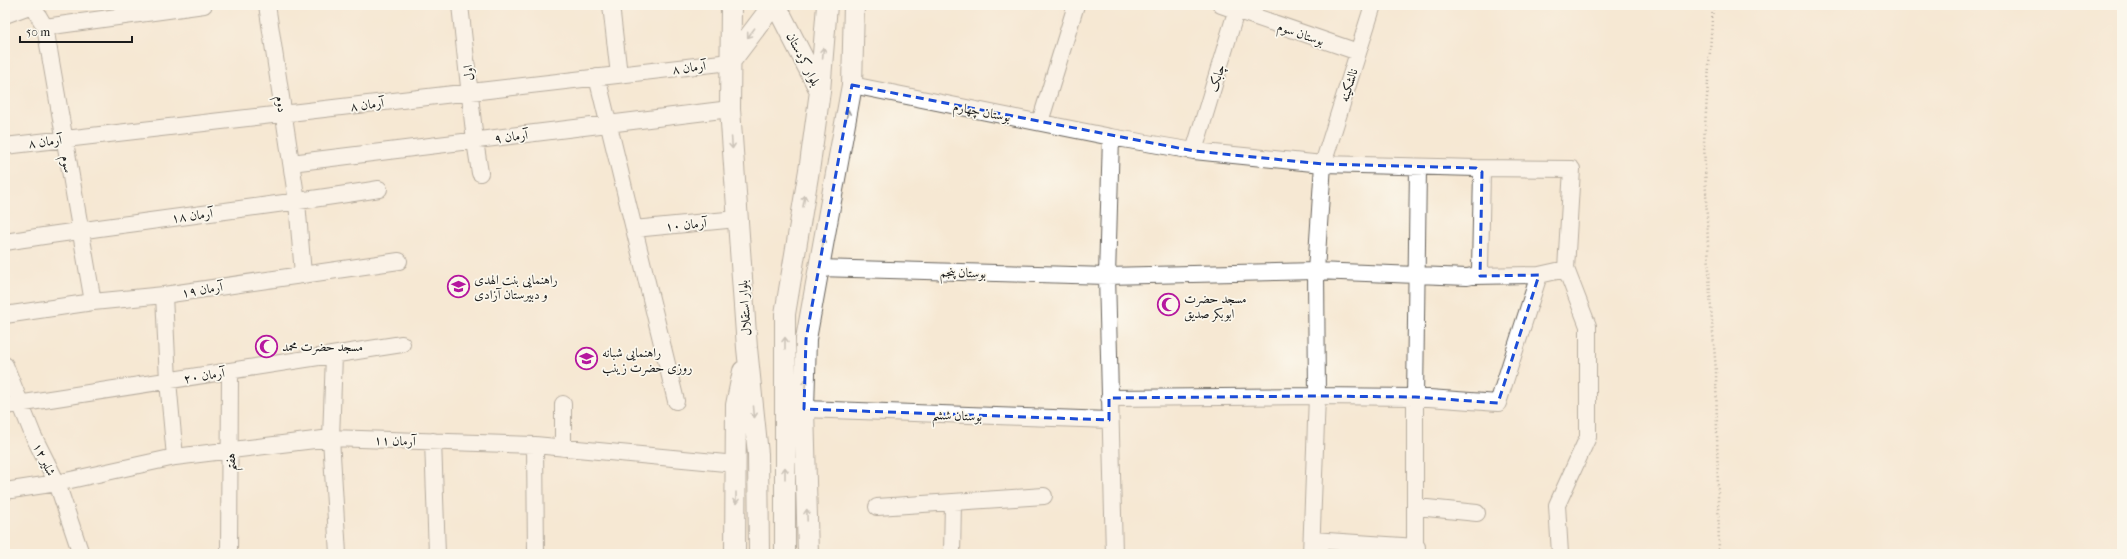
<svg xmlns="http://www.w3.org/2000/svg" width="2127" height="559" font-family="'IM FELL French Canon',Amiri,serif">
<rect width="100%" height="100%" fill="#fbf7ec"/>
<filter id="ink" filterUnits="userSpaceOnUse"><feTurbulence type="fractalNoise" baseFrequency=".025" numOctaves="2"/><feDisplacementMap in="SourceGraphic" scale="8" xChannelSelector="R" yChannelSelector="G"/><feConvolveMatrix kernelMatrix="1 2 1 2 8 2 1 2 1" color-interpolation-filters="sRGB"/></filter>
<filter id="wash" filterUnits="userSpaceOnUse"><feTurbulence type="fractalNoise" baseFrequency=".012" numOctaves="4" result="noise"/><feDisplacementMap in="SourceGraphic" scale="16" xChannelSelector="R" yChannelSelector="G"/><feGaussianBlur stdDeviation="0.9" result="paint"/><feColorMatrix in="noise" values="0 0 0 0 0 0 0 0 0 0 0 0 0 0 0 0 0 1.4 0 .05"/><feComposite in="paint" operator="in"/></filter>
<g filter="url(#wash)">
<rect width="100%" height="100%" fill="#f6e8d3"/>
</g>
<g filter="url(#ink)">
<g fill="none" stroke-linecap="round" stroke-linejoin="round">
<defs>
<path id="minor" d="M32 5 45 27 93 302
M267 5 297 202 303 274
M460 5 475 141 480 173
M611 5 619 75
M1221 5 1358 52
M5 15 32 5
M45 27 204 5
M597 77 676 401
M1040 122 1076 5
M1111 137 1107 276 1114 554
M5 146 730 62
M1194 151 1238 5
M291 163 730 109
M1476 168 1572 169 1566 269 1539 275
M634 229 737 219
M5 242C129 222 254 209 379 189
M818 268 1107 276 1316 271 1467 277 1477 275 1480 269 1482 172 1476 168 1323 164 1194 151 1111 137 852 85
M164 295 168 381 175 457
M5 315 93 302 164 295 399 261
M334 355 331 438 338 554
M5 365 33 435 57 483 81 554
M1109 398 1317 396 1415 397 1498 403 1539 275 1473 276
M5 406 402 344
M804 409 1109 420
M433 441 437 554
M535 445 536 554
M563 448V404
M5 491 57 483 175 457 331 438 535 445 736 464
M953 502 1044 496
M877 507 953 502 952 554
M1417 507 1477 513
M1312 540 1417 547
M229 554 230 371
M1311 554 1317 396 1316 271 1323 164 1373 5
M1415 554V397L1418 167
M1560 554 1557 505 1588 437V326L1566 269"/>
<path id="major" d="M731 5 730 109 747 348 758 454 759 554
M776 5 820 91
M730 62 773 5
M735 554 736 405 743 371
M785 554V314L810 164 820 91 827 5
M808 554 804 409 806 339 852 85 854 5"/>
</defs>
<!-- minor casing -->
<use href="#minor" stroke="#68635c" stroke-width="18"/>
<!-- major casing -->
<use href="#major" stroke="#68635c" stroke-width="22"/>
<!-- path -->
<path stroke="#68635c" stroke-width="2.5" stroke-dasharray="1 3" stroke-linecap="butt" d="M1713 5 1704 142 1710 295 1716 371 1719 554"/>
<!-- minor -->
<use href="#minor" stroke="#fff" stroke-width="16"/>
<!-- major -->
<use href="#major" stroke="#fff" stroke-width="20"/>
</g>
<!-- one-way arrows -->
<defs><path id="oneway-shaft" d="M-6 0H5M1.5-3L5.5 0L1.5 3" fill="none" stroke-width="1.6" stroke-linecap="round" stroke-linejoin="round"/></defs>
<g stroke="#999">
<use href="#oneway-shaft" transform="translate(751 33) rotate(127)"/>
<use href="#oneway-shaft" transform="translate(823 53) rotate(-86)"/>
<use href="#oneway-shaft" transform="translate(847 115) rotate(-79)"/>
<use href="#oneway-shaft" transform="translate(732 143) rotate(86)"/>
<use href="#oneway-shaft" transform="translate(804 201) rotate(-80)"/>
<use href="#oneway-shaft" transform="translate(823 243) rotate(-79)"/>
<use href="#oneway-shaft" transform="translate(785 343) rotate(-90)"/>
<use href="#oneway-shaft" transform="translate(805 385) rotate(-88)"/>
<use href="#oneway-shaft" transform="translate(754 412) rotate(85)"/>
<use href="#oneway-shaft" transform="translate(785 473) rotate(-90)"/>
<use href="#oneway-shaft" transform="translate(736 498) rotate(90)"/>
<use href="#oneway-shaft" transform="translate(807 515) rotate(-92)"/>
</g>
</g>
<!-- marked area -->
<path d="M0 0H2127V559H0ZM852 85 1194 151 1323 164 1476 168 1482 172 1480 276 1539 275 1498 403 1415 397 1317 396 1109 398V420L804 409 806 339Z" fill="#f6e8d3" fill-opacity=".55" fill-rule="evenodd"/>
<path fill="none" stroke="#1d4ed8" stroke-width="3" stroke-dasharray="8 5" stroke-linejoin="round" d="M852 85 1194 151 1323 164 1476 168 1482 172 1480 276 1539 275 1498 403 1415 397 1317 396 1109 398V420L804 409 806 339Z"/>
<!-- icons -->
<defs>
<symbol id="school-ring" viewBox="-11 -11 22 22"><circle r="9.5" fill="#fbf7ec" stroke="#b5179e" stroke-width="1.5"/><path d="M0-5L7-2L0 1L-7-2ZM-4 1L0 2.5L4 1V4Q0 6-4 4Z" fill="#b5179e"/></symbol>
<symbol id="mosque-ring" viewBox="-11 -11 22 22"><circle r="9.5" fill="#fbf7ec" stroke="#b5179e" stroke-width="1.5"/><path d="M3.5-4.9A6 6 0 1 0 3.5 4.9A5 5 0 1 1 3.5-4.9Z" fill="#b5179e"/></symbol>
</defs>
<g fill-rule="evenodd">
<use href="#school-ring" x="446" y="274" width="25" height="25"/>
<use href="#mosque-ring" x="1156" y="292" width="25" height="25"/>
<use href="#mosque-ring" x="254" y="334" width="25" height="25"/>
<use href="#school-ring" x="574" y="346" width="25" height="25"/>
</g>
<g text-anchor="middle" stroke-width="3.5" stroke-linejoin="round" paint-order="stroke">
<!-- street labels -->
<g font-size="13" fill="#1c1c1c" stroke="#fbf7ec">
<text transform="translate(1301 33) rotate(19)" y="5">بوستان سوم</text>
<text transform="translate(804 59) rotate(63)" y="5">بلوار کردستان</text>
<text transform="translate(689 67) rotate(-7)" y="5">آرمان ۸</text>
<text transform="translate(468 73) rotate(-97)" y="5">اول</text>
<text transform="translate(1216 78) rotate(-73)" y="5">چابک</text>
<text transform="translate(1348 85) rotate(-73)" y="5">نالشکینه</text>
<text transform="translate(282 104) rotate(81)" y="5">دوم</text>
<text transform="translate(367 104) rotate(-7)" y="5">آرمان ۸</text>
<text transform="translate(982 111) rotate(11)" y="5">بوستان چهارم</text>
<text transform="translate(511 136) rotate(-7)" y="5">آرمان ۹</text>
<text transform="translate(45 141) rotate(-7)" y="5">آرمان ۸</text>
<text transform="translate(68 164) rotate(80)" y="5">سوم</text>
<text transform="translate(192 215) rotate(-7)" y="5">آرمان ۱۸</text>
<text transform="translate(686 224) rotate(-5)" y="5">آرمان ۱۰</text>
<text transform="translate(963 272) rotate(2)" y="5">بوستان پنجم</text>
<text transform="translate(202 289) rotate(-9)" y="5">آرمان ۱۹</text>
<text transform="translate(744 308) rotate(-94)" y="5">بلوار استقلال</text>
<text transform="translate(204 375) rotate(-9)" y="5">آرمان ۲۰</text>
<text transform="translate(957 415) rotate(2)" y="5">بوستان ششم</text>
<text transform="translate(395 440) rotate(2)" y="5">آرمان ۱۱</text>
<text transform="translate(45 459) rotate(64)" y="5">شلیر ۱۲</text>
<text transform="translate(230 462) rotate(-90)" y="5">هفتم</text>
</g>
<!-- poi labels -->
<g font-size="13" fill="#1c1c1c" stroke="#fbf7ec" text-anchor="start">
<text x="474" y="284">راهنمایی بنت الهدی<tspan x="474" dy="15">و دبیرستان آزادی</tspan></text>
<text x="1184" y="303">مسجد حضرت<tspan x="1184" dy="15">ابوبکر صدیق</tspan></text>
<text x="282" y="351">مسجد حضرت محمد</text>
<text x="602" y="357">راهنمایی شبانه<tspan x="602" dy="15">روزی حضرت زینب</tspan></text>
</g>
</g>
<!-- margin -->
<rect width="2127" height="559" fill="none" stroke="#fbf7ec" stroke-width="20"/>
<!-- scale -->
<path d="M20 36v6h112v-6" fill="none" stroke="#1c1c1c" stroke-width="2"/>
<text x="26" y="36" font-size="12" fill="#1c1c1c" stroke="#fbf7ec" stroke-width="3" paint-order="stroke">50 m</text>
</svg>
